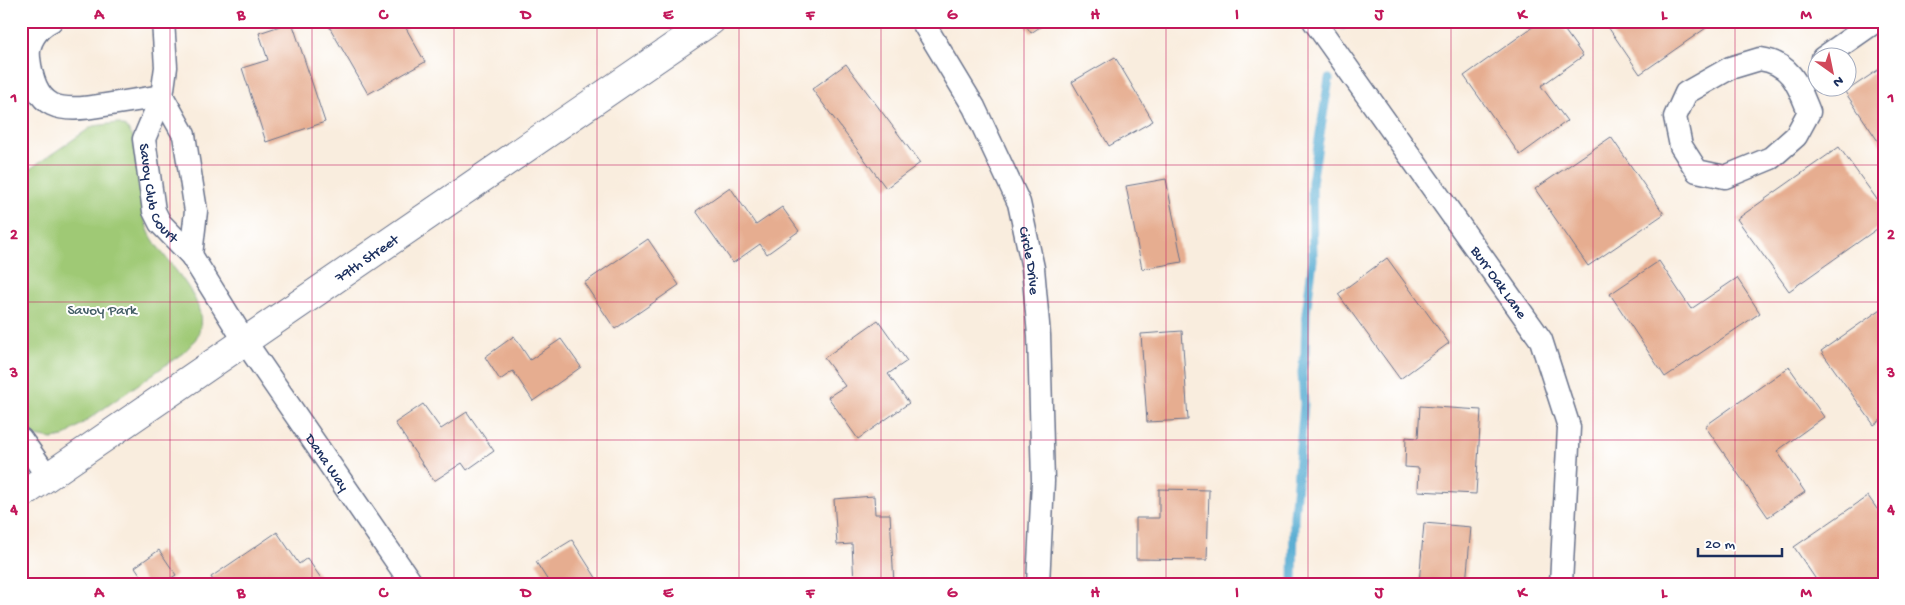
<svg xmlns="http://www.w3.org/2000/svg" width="1905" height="605" font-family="'Gochi Hand',sans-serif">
<rect width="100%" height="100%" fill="#fff"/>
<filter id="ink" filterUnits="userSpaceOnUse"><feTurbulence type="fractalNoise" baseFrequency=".02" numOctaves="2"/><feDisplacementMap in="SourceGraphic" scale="10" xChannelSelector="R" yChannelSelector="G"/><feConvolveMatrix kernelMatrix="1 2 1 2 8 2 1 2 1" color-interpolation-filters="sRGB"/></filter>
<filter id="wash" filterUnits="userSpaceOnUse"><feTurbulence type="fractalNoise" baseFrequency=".0096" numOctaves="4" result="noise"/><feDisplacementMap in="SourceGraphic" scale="20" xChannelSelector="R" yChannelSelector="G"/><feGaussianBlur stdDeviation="1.12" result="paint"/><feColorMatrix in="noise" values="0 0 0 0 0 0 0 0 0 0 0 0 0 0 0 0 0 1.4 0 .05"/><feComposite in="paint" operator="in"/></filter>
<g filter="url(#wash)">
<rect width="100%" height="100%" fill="#f9edde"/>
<!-- green -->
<path fill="#9fc975" stroke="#5d7c6a" d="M118 123 126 127 133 137C137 163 139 209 149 232 162 261 210 297 199 332 196 341 189 347 183 353L63 437 52 439 35 436 21 416V175L93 126Z"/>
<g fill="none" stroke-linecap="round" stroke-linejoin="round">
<!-- stream -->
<path stroke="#55abd1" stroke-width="9" d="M1343 25 1344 21
M1293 584 1294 517 1304 404 1302 372 1305 353 1306 313 1313 260 1312 182 1329 79"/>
</g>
<g id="blocks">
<!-- building -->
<path fill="#e6ad90" d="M326 21H402L425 62 368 94Z
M1023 21H1049L1031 33Z
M1541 21H1558L1583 56 1541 86 1567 121 1520 155 1464 76Z
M1604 21H1716L1640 74Z
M292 22 325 122 266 142 242 68 268 60 259 33Z
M1115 57 1153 121 1109 146 1072 82Z
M846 64 920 163 886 188 812 89Z
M1884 66V150L1845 92Z
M1611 137 1664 214 1588 266 1535 189Z
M1839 147 1884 209V224L1789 291 1737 219Z
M1166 179 1182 262 1142 269 1126 186Z
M730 187 756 225 782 207 799 231 767 254 760 244 733 263 696 211Z
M648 239 679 285 615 329 584 283Z
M1387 258 1449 343 1400 379 1338 294Z
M1659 261 1691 309 1737 278 1760 313 1665 377 1610 294Z
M1884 307V418L1874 425 1821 351Z
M878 320 907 361 888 374 909 403 858 439 828 397 845 386 824 358Z
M1182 331 1188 420 1147 422 1141 334Z
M514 336 530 360 561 339 581 367 533 401 513 371 500 380 485 357Z
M1789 367 1824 417 1777 451 1805 492 1768 517 1705 426Z
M423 404 441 429 467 412 494 451 467 470 462 463 434 481 395 423Z
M1420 406 1481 410 1476 494 1418 491 1419 468 1405 467 1406 437 1418 438Z
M1159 489 1209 490 1207 560 1136 559V518H1159Z
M874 496 875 514H890L894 584H854L852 544 837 545 834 499Z
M1868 496 1884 519V584H1819L1794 547Z
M1424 523 1471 527 1466 584H1419Z
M277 532 299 564 307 558 325 584H215L211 577Z
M572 540 600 584H550L536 562Z
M159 550 176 575 162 584H147L135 567Z"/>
</g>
</g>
<g filter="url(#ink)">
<use href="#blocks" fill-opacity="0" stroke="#69728b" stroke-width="1"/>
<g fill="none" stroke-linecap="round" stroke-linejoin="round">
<defs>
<g id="street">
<path d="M51 21C37 28 27 43 29 58 35 111 59 113 105 105 124 102 143 99 162 96"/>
<path id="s1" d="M163 21 166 67 162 96 144 139 154 211 160 223 191 255 244 340 412 584"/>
<path id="s2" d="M922 21 974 107 1019 203 1033 268 1039 335 1043 481 1038 584"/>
<path id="s3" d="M1314 21 1541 340 1569 427 1561 584"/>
<path d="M1823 58 1876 21"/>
<path d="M1760 59C1792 63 1799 87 1809 112L1796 136 1771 158 1725 177 1697 171 1681 146 1675 117 1686 93 1730 68Z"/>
<path d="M162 96 184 135 196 211 191 255"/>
<path d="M21 439 48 477"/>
</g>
<g id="secondary">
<path id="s4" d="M21 495 711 21"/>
</g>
</defs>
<!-- street casing -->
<use href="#street" stroke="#69728b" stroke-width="25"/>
<!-- secondary casing -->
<use href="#secondary" stroke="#69728b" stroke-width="30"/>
<!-- street -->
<use href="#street" stroke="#fff" stroke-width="22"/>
<!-- secondary -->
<use href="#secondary" stroke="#fff" stroke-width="28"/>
</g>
</g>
<!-- grid -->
<path fill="none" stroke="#c2185b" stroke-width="1" stroke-opacity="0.55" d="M170 21V584M312 21V584M454 21V584M597 21V584M739 21V584M881 21V584M1024 21V584M1166 21V584M1308 21V584M1451 21V584M1593 21V584M1735 21V584M21 165H1884M21 302H1884M21 440H1884"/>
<g text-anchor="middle" stroke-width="4" stroke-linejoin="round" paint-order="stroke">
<!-- street labels -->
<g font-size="15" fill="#1b2f5e" stroke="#fff">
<text dy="5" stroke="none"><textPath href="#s1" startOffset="179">Savoy Club Court</textPath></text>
<text dy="5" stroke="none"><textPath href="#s4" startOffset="419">79th Street</textPath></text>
<text dy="5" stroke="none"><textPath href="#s2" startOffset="265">Circle Drive</textPath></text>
<text dy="5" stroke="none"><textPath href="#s3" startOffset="320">Burr Oak Lane</textPath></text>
<text dy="5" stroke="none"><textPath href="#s1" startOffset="501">Dana Way</textPath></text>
</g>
<!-- park labels -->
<g font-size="15" fill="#435d65" stroke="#fff">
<text x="102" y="314">Savoy Park</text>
</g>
</g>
<!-- margin -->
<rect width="1905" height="605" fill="none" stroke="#fff" stroke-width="55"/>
<!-- north arrow -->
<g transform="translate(1832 72) rotate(147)"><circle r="24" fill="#ffffff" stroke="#a4acbf"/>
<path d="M0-4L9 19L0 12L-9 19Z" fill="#d1495b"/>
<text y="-8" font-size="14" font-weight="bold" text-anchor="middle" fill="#1b2f5e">N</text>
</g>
<!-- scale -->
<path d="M1698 548v8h84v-8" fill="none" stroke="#1b2f5e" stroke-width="2.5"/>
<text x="1705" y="548" font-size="15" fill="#1b2f5e" stroke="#ffffff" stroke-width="4" paint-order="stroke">20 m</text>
<rect x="28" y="28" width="1850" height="550" fill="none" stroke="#c2185b" stroke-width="2"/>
<g font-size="16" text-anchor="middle" font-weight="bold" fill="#c2185b">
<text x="99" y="19">A</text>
<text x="241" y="19">B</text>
<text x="383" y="19">C</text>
<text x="526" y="19">D</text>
<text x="668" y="19">E</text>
<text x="810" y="19">F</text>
<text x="952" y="19">G</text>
<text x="1095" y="19">H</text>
<text x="1237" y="19">I</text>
<text x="1379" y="19">J</text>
<text x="1522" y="19">K</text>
<text x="1664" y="19">L</text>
<text x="1806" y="19">M</text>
<text x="14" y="102">1</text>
<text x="1891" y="102">1</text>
<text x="14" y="239">2</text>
<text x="1891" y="239">2</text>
<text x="14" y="377">3</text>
<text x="1891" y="377">3</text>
<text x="14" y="514">4</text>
<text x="1891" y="514">4</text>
<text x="99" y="597">A</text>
<text x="241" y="597">B</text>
<text x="383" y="597">C</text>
<text x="526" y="597">D</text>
<text x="668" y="597">E</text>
<text x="810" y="597">F</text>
<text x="952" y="597">G</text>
<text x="1095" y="597">H</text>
<text x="1237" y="597">I</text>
<text x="1379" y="597">J</text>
<text x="1522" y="597">K</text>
<text x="1664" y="597">L</text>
<text x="1806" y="597">M</text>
</g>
</svg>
